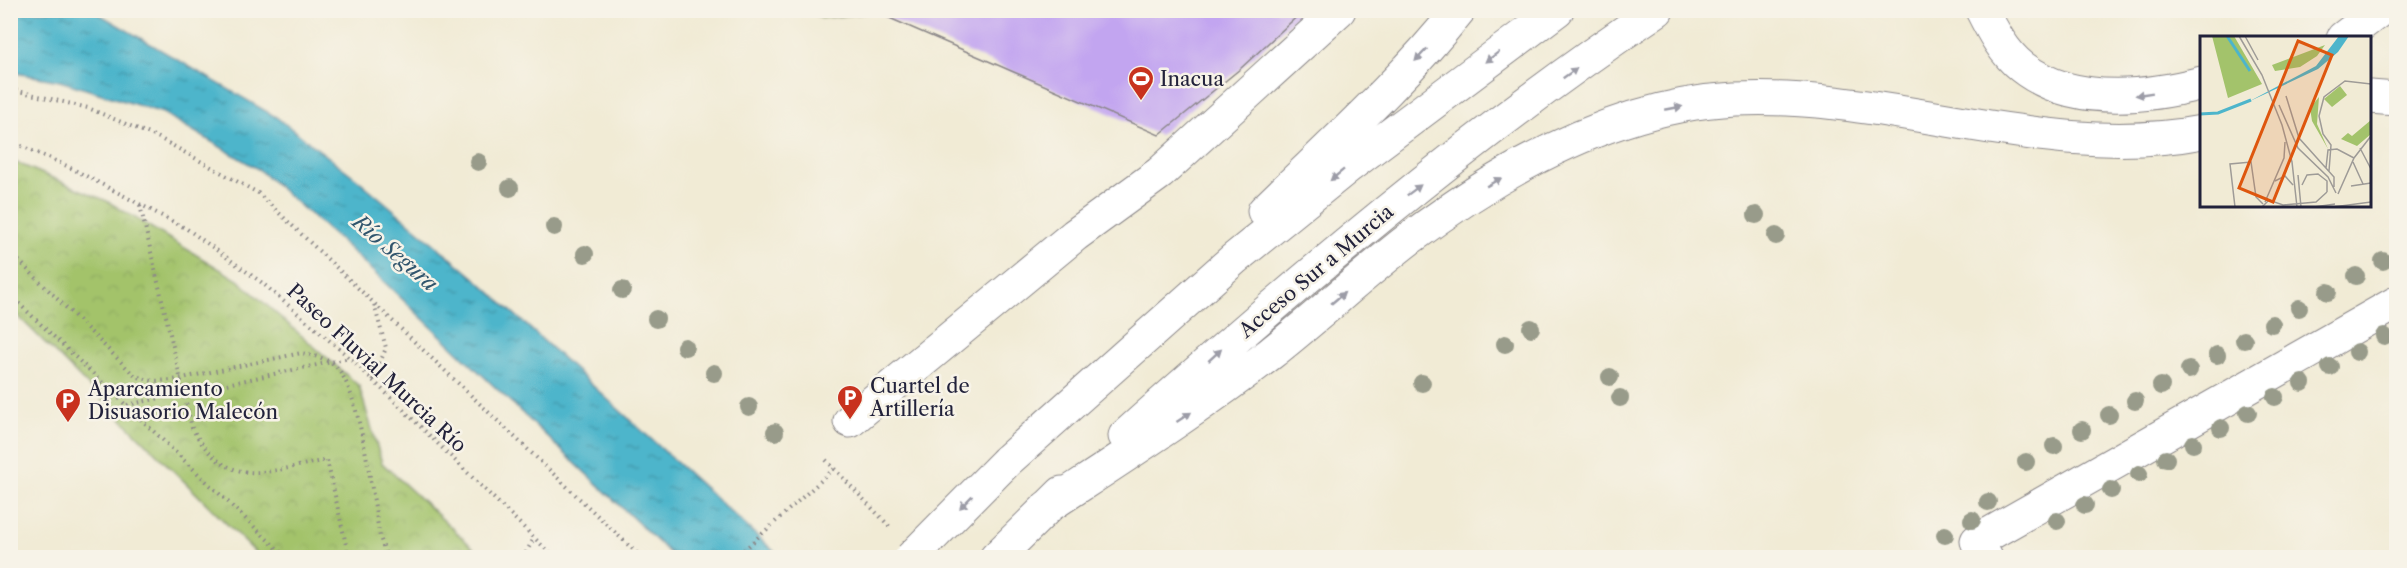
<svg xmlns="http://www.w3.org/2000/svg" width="2407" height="568" font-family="'Libre Caslon Text',serif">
<defs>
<pattern id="park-crowns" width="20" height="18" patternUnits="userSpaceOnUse" patternTransform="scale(1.5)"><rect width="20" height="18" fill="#a3c36b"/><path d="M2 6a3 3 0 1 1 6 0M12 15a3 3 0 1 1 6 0" fill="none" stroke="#8ca75e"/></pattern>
<pattern id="water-ripples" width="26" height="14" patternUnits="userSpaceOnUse" patternTransform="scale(1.5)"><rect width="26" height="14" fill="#4db5cb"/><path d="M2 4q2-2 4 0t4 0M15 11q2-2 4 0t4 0" fill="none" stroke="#4093a6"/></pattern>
</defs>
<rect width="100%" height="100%" fill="#f7f3e8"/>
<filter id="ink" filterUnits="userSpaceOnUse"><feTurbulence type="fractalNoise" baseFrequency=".0167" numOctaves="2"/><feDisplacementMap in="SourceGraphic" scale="12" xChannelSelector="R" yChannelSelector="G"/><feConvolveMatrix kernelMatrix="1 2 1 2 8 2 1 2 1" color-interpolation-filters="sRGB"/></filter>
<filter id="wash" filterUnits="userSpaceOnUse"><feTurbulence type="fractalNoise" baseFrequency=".008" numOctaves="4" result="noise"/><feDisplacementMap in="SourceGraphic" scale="24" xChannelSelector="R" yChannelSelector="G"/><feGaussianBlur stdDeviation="1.35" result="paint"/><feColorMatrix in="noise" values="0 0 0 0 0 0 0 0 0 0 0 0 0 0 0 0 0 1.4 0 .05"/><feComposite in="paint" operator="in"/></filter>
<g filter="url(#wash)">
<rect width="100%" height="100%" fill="#f1ebd5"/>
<!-- park -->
<path fill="url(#park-crowns)" stroke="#627253" stroke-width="1.5" d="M808 11H881L823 18Z
M10 160 107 201 238 280 359 386 382 463 483 557H260L11 309Z"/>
<!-- water -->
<path fill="url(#water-ripples)" stroke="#386c83" stroke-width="1.5" d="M10 11H94L276 117 357 179 477 280 780 557H674L342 242 258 169 163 113 60 81 11 72Z"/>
<g id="blocks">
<!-- building -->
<path fill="#c2a5f0" d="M871 10H1304L1240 69 1159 135Z"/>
</g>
</g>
<g filter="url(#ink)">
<use href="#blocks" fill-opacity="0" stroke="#8a8688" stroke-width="1.5"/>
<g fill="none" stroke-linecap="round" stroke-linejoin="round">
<defs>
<path id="minor" d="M850 421 1075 235 1160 173 1339 10
M1986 558 1977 541 2396 303"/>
<path id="highway" d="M1982 10C1992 30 2004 53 2022 67 2072 106 2144 98 2202 83
M2343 38 2380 10
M2370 97 2396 99
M1264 211C1330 146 1401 83 1459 10
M1125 436C1294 285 1468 137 1657 10
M1007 461 1234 259 1349 166 1557 10
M1047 507C1123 457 1198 409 1270 354 1317 317 1361 276 1409 239 1502 169 1616 105 1735 99 1892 91 2047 162 2202 132
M996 558 1062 493"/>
</defs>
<!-- minor casing -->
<use href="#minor" stroke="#8a8688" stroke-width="35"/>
<!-- highway casing -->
<use href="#highway" stroke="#8a8688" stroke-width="35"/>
<!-- path -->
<path stroke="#8a8688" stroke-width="4" stroke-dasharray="1.5 4.5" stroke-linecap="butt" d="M10 89 88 108 159 138 258 193 642 558
M10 141 67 166 187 229 261 282 350 358 555 558
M140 205 192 428C228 492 266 471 327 460L349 558
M10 252 135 376 153 381 173 380 301 353C313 355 325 358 335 366 360 386 373 502 380 537L387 558
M10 295 287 558
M373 380 386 348 374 304
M127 405 350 358
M826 460 892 529
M523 558 534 538
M735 558 834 469"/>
<!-- minor -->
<use href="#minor" stroke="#fff" stroke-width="33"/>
<!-- highway -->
<use href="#highway" stroke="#fff" stroke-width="33"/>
<defs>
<path id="highway-bridge" d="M911 558 1007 461"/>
</defs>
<!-- highway-bridge casing -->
<use href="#highway-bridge" stroke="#8a8688" stroke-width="35" stroke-linecap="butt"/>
<!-- highway-bridge -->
<use href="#highway-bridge" stroke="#fff" stroke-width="33"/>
</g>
<!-- trees -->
<g fill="#989b8a">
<circle cx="478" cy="162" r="9"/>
<circle cx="510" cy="188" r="9"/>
<circle cx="1756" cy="215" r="9"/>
<circle cx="554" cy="227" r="9"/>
<circle cx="1776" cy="236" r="9"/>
<circle cx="585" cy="254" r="9"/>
<circle cx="2383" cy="261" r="9"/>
<circle cx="2356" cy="276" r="9"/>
<circle cx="622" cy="290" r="9"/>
<circle cx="2328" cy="292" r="9"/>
<circle cx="2299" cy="308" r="9"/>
<circle cx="656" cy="319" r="9"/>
<circle cx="2272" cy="324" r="9"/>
<circle cx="1531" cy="328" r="9"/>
<circle cx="2384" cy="336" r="9"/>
<circle cx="2244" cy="340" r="9"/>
<circle cx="1505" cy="344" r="9"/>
<circle cx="685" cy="347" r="9"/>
<circle cx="2357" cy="352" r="9"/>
<circle cx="2217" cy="355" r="9"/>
<circle cx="2330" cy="367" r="9"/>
<circle cx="2189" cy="370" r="9"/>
<circle cx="714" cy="373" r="9"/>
<circle cx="1610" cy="377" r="9"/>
<circle cx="1422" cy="383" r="9"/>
<circle cx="2302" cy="383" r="9"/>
<circle cx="2161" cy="386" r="9"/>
<circle cx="2275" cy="397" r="9"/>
<circle cx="1620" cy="398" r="9"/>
<circle cx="2135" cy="401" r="9"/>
<circle cx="749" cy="407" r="9"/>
<circle cx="2248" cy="413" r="9"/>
<circle cx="2109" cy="415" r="9"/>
<circle cx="2221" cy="428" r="9"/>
<circle cx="2082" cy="430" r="9"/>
<circle cx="775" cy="432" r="9"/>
<circle cx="2193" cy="444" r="9"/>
<circle cx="2054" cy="446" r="9"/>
<circle cx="2166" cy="459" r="9"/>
<circle cx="2026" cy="462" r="9"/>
<circle cx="2139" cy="474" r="9"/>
<circle cx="2111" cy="490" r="9"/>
<circle cx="1988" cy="502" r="9"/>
<circle cx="2085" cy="505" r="9"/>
<circle cx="1972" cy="520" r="9"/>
<circle cx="2057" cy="521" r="9"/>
<circle cx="1945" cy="535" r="9"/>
</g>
<!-- one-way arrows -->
<defs><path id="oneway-solid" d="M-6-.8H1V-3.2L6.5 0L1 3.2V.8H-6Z" transform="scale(1.5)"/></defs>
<g fill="#9c9ca7">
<use href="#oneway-solid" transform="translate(1421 55) rotate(134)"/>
<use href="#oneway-solid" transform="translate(1492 57) rotate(143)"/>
<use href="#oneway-solid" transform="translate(1570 73) rotate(-36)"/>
<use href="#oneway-solid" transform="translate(2144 94) rotate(171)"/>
<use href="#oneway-solid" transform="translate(1674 108) rotate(-11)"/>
<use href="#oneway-solid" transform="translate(1337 175) rotate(141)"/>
<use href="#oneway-solid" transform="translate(1494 182) rotate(-29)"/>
<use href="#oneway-solid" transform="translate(1414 190) rotate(-37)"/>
<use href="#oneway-solid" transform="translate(1338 298) rotate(-40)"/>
<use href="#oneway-solid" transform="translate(1215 355) rotate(-42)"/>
<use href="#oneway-solid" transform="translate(1184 417) rotate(-33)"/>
<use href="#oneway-solid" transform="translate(966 502) rotate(135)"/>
</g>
</g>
<!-- icons -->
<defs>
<symbol id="stadium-pin" viewBox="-11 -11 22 30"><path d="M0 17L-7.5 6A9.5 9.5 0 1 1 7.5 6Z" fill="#c8321e" stroke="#f7f3e8"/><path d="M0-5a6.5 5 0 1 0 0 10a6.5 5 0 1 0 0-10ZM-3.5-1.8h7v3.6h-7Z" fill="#fff"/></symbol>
<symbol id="parking-pin" viewBox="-11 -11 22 30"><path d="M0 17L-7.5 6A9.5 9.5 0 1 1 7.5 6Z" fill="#c8321e" stroke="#f7f3e8"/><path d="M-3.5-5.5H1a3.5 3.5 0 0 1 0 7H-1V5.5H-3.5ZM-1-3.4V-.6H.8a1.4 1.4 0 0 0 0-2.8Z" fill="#fff"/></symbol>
</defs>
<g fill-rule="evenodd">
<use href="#stadium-pin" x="1126" y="64" width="30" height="40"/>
<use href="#parking-pin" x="835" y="383" width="30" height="40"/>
<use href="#parking-pin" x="53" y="386" width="30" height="40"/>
</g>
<g text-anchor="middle" stroke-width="5" stroke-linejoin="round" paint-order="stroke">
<!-- poi labels -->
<g font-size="20" fill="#22223b" stroke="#f7f3e8" text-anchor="start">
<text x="1160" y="86">Inacua</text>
<text x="870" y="393">Cuartel de<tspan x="870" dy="23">Artillería</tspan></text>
<text x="88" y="396">Aparcamiento<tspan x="88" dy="23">Disuasorio Malecón</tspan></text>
</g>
<!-- street labels -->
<g font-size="20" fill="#22223b" stroke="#f7f3e8">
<text transform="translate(1316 271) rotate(-40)" y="7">Acceso Sur a Murcia</text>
<text transform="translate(377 368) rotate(43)" y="7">Paseo Fluvial Murcia Río</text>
</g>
<!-- water labels -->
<g font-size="21" font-style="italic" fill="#31556d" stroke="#f7f3e8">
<text transform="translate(395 253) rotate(41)" y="7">Río Segura</text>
</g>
</g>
<!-- overview -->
<g transform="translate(2200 36)">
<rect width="171" height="171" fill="#f1ebd5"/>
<path d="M12 0H34L62 48 28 62ZM125 9 117 20 100 31 75 35 72 29ZM140 50 147 59 132 71 124 63ZM119 61 117 88 128 113 112 85 110 72ZM171 84V98L157 110 141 103 148 97 152 100Z" fill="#a3c36b"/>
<path d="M139 0H149L138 16 118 33 48 66 116 30Z" fill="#4db5cb"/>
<path fill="none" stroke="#4db5cb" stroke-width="3" d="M27 0 50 35M0 78 18 77 51 64"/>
<path fill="none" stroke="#9e9b97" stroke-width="1.5" d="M39 0 62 39 82 89 92 126 97 171M45 0 58 24M86 60 99 102 134 141V151M79 69 98 112 128 141 136 157M160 112 171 133M153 126 163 148M126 132 128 114 137 113 154 122M129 135 131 109 123 98 119 80 124 61 145 45 171 48M98 139 101 171M75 145 85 140 93 149M102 149 107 139 118 138 127 145V156M151 150 171 147M138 158 154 122 171 100M65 166 84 122 85 106M35 171 30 128 51 126 56 161 63 168M62 171 69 164 83 169 116 166 127 156M114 171 135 168M133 171 171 166"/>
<path fill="#de560e" fill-opacity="0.15" stroke="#de560e" stroke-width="3" d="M98 5 132 19 73 166 39 152Z"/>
<rect width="171" height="171" fill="none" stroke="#22223b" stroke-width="3"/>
</g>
<!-- margin -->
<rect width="2407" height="568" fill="none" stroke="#f7f3e8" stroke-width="36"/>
</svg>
